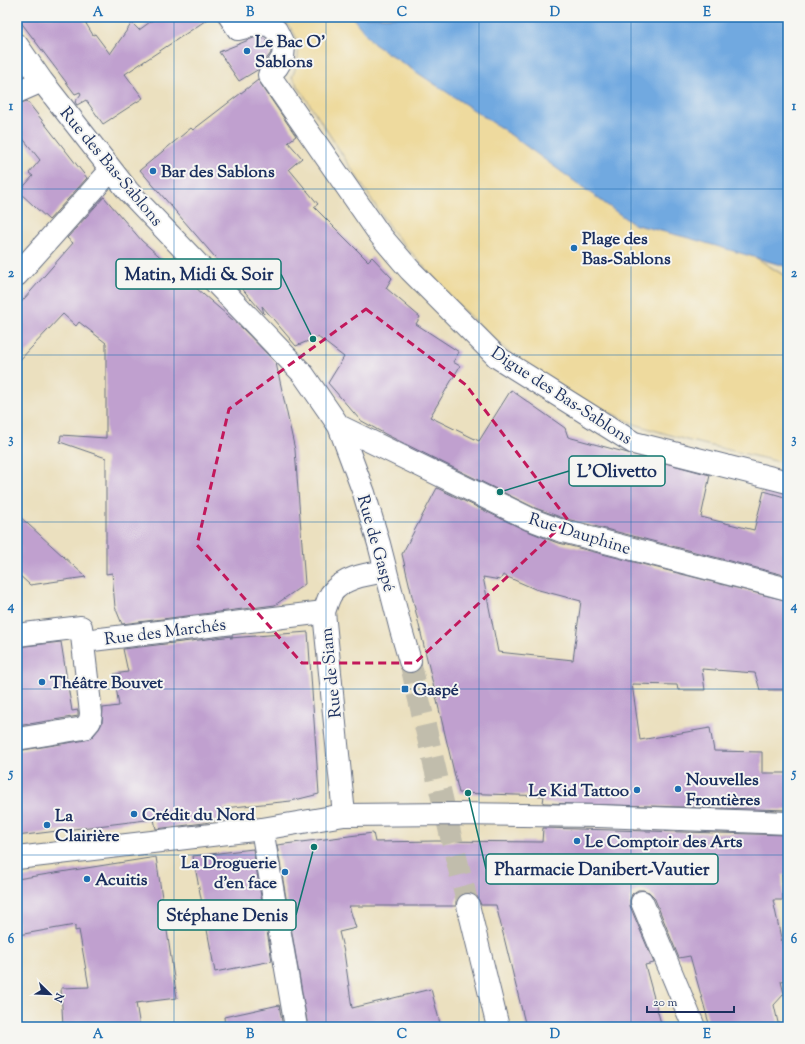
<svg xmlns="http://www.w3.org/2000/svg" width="805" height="1044" font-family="'Sorts Mill Goudy',serif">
<rect width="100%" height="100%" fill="#f6f6f2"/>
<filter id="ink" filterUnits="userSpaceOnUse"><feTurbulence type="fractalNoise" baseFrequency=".025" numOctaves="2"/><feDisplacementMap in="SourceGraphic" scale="8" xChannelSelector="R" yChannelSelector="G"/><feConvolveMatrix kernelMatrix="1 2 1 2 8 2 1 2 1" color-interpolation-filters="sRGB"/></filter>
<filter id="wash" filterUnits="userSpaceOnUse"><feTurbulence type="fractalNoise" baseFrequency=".012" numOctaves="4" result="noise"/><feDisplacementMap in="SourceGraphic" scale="16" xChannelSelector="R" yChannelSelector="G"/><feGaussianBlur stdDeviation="0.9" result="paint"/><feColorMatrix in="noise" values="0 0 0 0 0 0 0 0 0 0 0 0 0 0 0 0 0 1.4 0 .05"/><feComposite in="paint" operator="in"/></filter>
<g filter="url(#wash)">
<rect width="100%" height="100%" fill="#ebe0bf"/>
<!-- sand -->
<path fill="#eeda9e" stroke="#84847e" d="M273 17H447L657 195 788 278V464L686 440 634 424 573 395 513 356 462 309 392 231 292 77C300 59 303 36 284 22 281 20 276 19 273 17Z"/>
<!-- water -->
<path fill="#71a9e0" stroke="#466c9f" d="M352 17H788V267L689 238 633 224 504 130 374 44Z"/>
<g id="blocks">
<!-- building -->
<path fill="#c0a0cf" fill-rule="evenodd" d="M17 17H82L93 35 95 34 110 54 132 23 139 30 157 17H211L125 74 143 98 103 124 86 100 77 105 75 102 81 94 80 92 75 94Z
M256 37 262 38 268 41 271 48V53L259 69 239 81 219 52Z
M258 80 296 136 288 142 302 158 289 169 318 204 314 207 368 261 372 257 392 278 386 288 420 317 416 324 459 352 453 362 460 366 430 417 479 441 511 390 565 428 568 437 710 475 701 517 754 530 764 491 788 498V576L563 518 535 508 387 435 360 420 328 383 344 357 318 337 296 346 262 306 264 314 140 170 191 128 193 130Z
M27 101 87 178 49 220 19 192 33 176 29 173 40 160 17 131V104Z
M104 197 142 241 242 328 276 363 295 450 305 584 275 605 122 624 115 607 112 573 106 574V458L60 442 61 435 106 438V343L79 322 76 326 63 314 17 363V307L73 243 67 238Z
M437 488 525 530 555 542 788 601V690H760L755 673 702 669 705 690H678L677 685 632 684 640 740 710 728 714 751 762 752V773H788V810L543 803 544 796 459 793 402 554ZM503 575 535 589 581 601 573 660 498 652 483 577 500 580Z
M17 514 86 577 30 585 17 573Z
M308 632 319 794 291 801 224 808 226 818 204 823 156 829 154 819 17 836V751L86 740 93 736 99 729 102 723 103 708 119 706 114 674 128 672 123 649 233 636 230 638Z
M61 642 72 711 78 710V716L17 726V647Z
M543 828 788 835V876L782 875 783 900H773L784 952 788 951V980L781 981 784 994 774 1005 779 1027H710L690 956 679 958 654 897 649 892 643 890H638L632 894 630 900V906L654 963 645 965 662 1027H526L496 905H481L477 896 472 893H465L459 896 456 901V906H349L356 928 339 932 344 952 352 1008 431 989 441 1027H308L277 845 373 833 375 842 436 841 542 842Z
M253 849 272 961 215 972 193 856Z
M156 857 177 998 136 1003 140 1027H63L61 988 89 987 79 930 75 931V925L18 935 17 879Z
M279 1005 283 1027H225L224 1017Z"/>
</g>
</g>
<g filter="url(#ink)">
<use href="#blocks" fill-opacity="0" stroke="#646d80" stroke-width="1"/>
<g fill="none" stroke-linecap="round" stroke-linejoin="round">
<!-- minor-tunnel -->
<path stroke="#c1bdac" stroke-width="22" stroke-dasharray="22 11" stroke-linecap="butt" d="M410 661 452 841 468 905"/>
<defs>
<path id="minor" d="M230 17 238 29 258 24 268 25 276 30 284 46 283 57 277 67 269 75 380 235 410 270 497 357 634 443 788 482
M17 45 42 81 128 191 303 374 339 426 364 493 379 544 401 630 410 661
M17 92 42 81
M17 275 111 170
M339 426 530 519 559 530 788 589
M17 635 81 627 91 713 90 721 84 728 17 739
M84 641 324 612
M344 815 324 612C326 606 328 599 331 594 343 577 368 574 386 571
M262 829 296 1027
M17 858 262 829 344 815 454 814 598 816 788 823
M642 902 694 1027
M468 905 498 1027"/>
</defs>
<!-- minor casing -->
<use href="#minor" stroke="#646d80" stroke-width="24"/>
<!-- minor -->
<use href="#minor" stroke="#fff" stroke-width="22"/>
</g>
</g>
<!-- marked area -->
<path fill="none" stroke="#c2185b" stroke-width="3" stroke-dasharray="8 5" stroke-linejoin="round" d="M366 309 466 385 568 520 415 663H302L197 545 229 409Z"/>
<!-- grid -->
<path fill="none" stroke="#1f6fb2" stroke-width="1" stroke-opacity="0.55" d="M174 17V1027M326 17V1027M479 17V1027M631 17V1027M17 189H788M17 355H788M17 522H788M17 689H788M17 855H788"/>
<!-- markers -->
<g fill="#1f6fb2" stroke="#f6f6f2" stroke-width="1.5">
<circle cx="247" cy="51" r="4"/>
<circle cx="153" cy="171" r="4"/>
<circle cx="574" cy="248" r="4"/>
<circle cx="42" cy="682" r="4"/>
<rect x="401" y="685" width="8" height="8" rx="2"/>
<circle cx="678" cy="789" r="4"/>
<circle cx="637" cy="790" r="4"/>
<circle cx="134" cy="814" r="4"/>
<circle cx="47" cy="825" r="4"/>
<circle cx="577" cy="841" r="4"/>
<circle cx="285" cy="872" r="4"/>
<circle cx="87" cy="879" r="4"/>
</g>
<g text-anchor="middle" stroke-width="4" stroke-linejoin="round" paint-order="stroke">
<!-- poi labels -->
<g font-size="17" font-weight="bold" fill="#1b2f5e" stroke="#f6f6f2" text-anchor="start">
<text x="255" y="47">Le Bac O'<tspan x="255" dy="20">Sablons</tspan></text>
<text x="161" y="177">Bar des Sablons</text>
<text x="582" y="244">Plage des<tspan x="582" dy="20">Bas-Sablons</tspan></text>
<text x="50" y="688">Théâtre Bouvet</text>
<text x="413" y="695">Gaspé</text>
<text x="686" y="785">Nouvelles<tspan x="686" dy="20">Frontières</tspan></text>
<text x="629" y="796" text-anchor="end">Le Kid Tattoo</text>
<text x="142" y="820">Crédit du Nord</text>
<text x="55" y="821">La<tspan x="55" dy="20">Clairière</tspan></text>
<text x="585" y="847">Le Comptoir des Arts</text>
<text x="277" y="868" text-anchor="end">La Droguerie<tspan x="277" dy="20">d'en face</tspan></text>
<text x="95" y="885">Acuitis</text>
</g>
<!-- street labels -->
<g font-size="17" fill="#1b2f5e" stroke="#f6f6f2">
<text transform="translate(112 166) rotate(50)" y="6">Rue des Bas-Sablons</text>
<text transform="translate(562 395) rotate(33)" y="6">Digue des Bas-Sablons</text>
<text transform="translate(580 533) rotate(17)" y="6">Rue Dauphine</text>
<text transform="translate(377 543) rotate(74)" y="6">Rue de Gaspé</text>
<text transform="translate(165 631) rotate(-7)" y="6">Rue des Marchés</text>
<text transform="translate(330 673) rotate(-96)" y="6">Rue de Siam</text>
</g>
</g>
<!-- callouts -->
<path fill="none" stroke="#0f766e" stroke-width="1.5" d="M313 339L281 274M500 492L569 471M468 793L486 869M314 847L296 915"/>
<g fill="#0f766e" stroke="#f6f6f2" stroke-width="1.5">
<circle cx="313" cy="339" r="4"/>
<circle cx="500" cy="492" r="4"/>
<circle cx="468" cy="793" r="4"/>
<circle cx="314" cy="847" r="4"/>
</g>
<g fill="#f6f6f2" stroke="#0f766e" stroke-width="1.5">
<rect x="116" y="259" width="165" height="30" rx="4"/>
<rect x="569" y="456" width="96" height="30" rx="4"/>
<rect x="486" y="854" width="232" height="30" rx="4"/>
<rect x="158" y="900" width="138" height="30" rx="4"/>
</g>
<g font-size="18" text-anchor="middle" font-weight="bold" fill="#1b2f5e">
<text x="199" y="280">Matin, Midi &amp; Soir</text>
<text x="617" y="477">L'Olivetto</text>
<text x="602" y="875">Pharmacie Danibert-Vautier</text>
<text x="227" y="921">Stéphane Denis</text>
</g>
<!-- margin -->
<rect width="805" height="1044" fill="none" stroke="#f6f6f2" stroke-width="44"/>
<!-- north arrow -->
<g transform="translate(50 994) rotate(113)" stroke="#f6f6f2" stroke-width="3" paint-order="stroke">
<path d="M0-3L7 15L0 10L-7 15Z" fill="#1b2f5e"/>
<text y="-6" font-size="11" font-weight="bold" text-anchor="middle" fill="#1b2f5e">N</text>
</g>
<!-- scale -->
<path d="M647 1006v6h87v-6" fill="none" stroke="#1b2f5e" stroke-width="2"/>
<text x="653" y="1006" font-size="12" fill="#1b2f5e" stroke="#f6f6f2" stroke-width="3" paint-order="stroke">20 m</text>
<rect x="22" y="22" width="761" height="1000" fill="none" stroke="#1f6fb2" stroke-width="1.5"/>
<g font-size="13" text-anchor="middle" font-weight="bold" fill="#1f6fb2">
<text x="98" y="16">A</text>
<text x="250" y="16">B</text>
<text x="402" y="16">C</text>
<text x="555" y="16">D</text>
<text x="707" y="16">E</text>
<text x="11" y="110">1</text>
<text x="794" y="110">1</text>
<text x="11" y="277">2</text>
<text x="794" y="277">2</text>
<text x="11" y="443">3</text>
<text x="794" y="443">3</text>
<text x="11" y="610">4</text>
<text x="794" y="610">4</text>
<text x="11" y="777">5</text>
<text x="794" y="777">5</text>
<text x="11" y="943">6</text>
<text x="794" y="943">6</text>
<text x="98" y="1038">A</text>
<text x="250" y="1038">B</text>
<text x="402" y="1038">C</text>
<text x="555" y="1038">D</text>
<text x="707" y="1038">E</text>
</g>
</svg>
